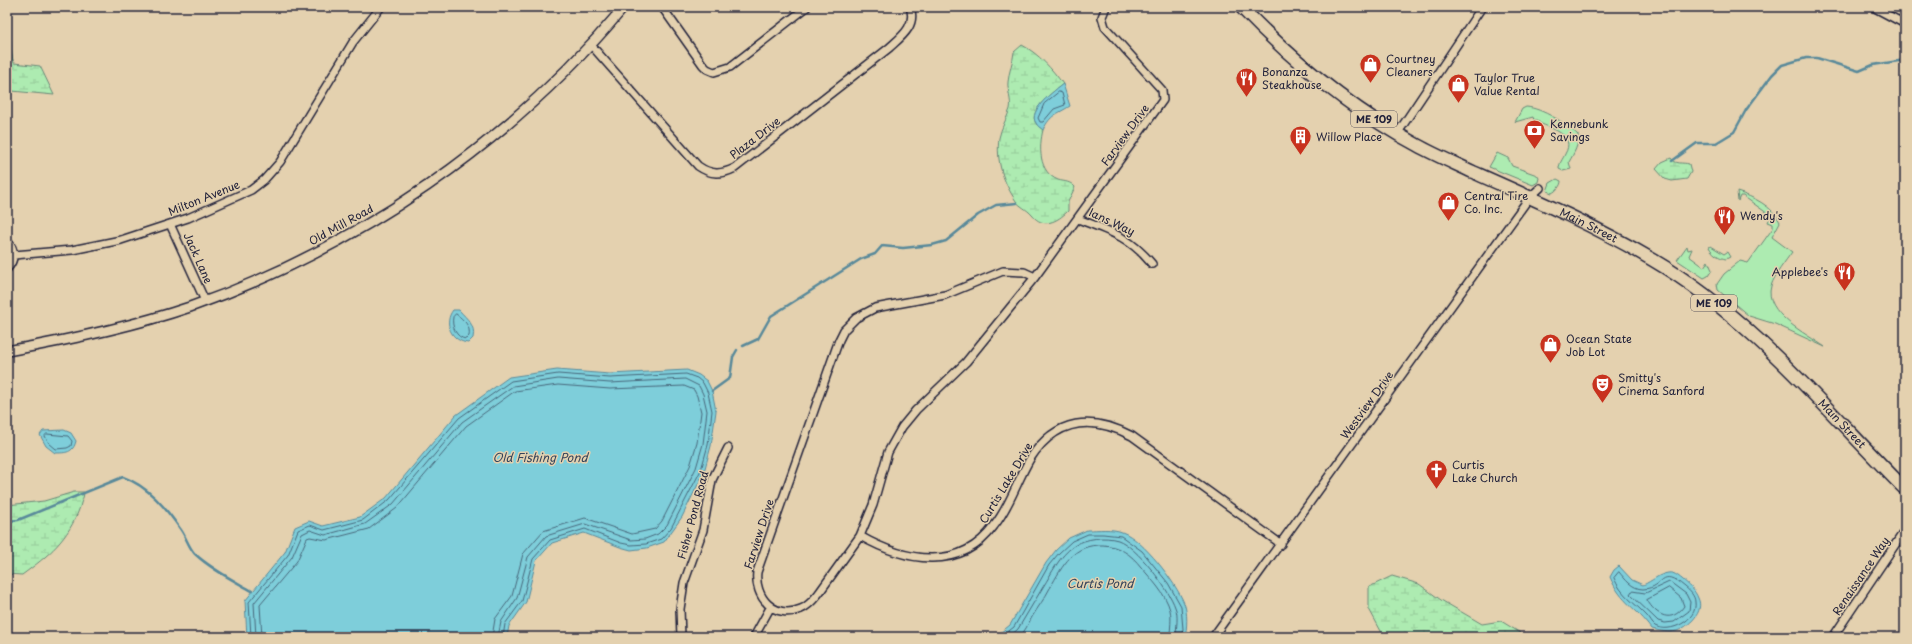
<svg xmlns="http://www.w3.org/2000/svg" width="1912" height="644" font-family="'Playpen Sans',sans-serif">
<defs>
<pattern id="wetland-marsh" width="20" height="14" patternUnits="userSpaceOnUse"><rect width="20" height="14" fill="#adebb1"/><path d="M1 5h8M5 5V1M11 12h8M15 12V8" fill="none" stroke="#95c999"/></pattern>
</defs>
<rect width="100%" height="100%" fill="#e4d1af"/>
<filter id="ink" filterUnits="userSpaceOnUse"><feTurbulence type="fractalNoise" baseFrequency=".025" numOctaves="2"/><feDisplacementMap in="SourceGraphic" scale="8" xChannelSelector="R" yChannelSelector="G"/><feConvolveMatrix kernelMatrix="1 2 1 2 8 2 1 2 1" color-interpolation-filters="sRGB"/></filter>
<g filter="url(#ink)">
<!-- green -->
<path fill="#adebb1" stroke="#688676" d="M1526 107C1542 108 1567 124 1578 135 1579 145 1574 153 1569 162L1571 169 1563 171 1559 169C1559 163 1563 159 1565 154 1576 135 1553 129 1539 123L1538 120H1534L1533 117 1515 122 1522 109Z
M1497 153 1508 158 1512 166 1537 175 1539 178 1538 182 1533 185 1489 167Z
M1557 179 1561 181C1561 186 1556 191 1552 193L1547 191 1550 183Z
M1737 192C1754 197 1772 206 1780 222L1772 237 1792 252C1785 262 1775 274 1771 286 1763 313 1807 334 1825 347L1775 324 1749 316 1718 290 1717 284 1724 274 1740 261 1748 263 1773 228V224L1768 222 1771 216 1743 196H1740L1738 201Z
M1687 246 1688 250 1692 249 1689 256 1704 267 1708 261 1712 270 1708 276 1704 278 1677 260Z
M1711 246 1724 254 1727 252 1730 257 1726 259C1719 258 1712 253 1709 247Z"/>
<!-- wetland -->
<path fill="url(#wetland-marsh)" stroke="#688676" d="M7 28C14 42 9 50 14 63L40 66 54 95 12 91 7 93Z
M1022 45C1039 54 1052 69 1063 84 1055 90 1027 111 1036 123 1037 126 1041 128 1043 130 1039 146 1038 172 1058 180 1065 182 1070 181 1075 187L1068 202V211C1057 222 1043 229 1032 215 1027 209 1019 206 1016 201 1003 182 996 161 999 138 1001 128 1007 118 1010 109 1012 101 1007 90 1008 82 1009 71 1013 62 1014 52Z
M1671 158C1675 165 1683 162 1689 164L1691 172 1687 179 1672 181 1665 179 1656 169 1662 162Z
M74 492H84C84 498 81 501 80 507 68 540 49 555 22 575L7 574V505L44 501Z
M1392 576 1419 584 1441 600 1482 624 1501 621 1527 637H1386L1382 633 1369 609V587Z"/>
<!-- water -->
<path fill="#7eceda" stroke="#59899a" d="M1063 84 1070 106C1056 115 1051 114 1043 130 1041 128 1037 126 1036 123 1027 111 1055 90 1063 84Z
M453 310H459C467 319 476 325 473 338L468 343C451 341 443 323 453 310Z
M557 370 610 374 687 370 699 375 707 381 712 391 716 411 711 446 704 472 682 517 664 542 647 548 631 550 620 547 584 533 552 543 536 561 526 602 509 626 507 637H247L245 601 285 552 295 527 309 521 323 526 360 517 386 498 456 415 509 377Z
M64 430 71 433 76 441C73 453 66 453 55 453L46 446 40 435 43 431Z
M1087 530C1098 530 1112 528 1122 532 1143 539 1176 583 1184 603 1188 613 1187 628 1185 637H995L1010 625 1046 563 1056 550 1069 538Z
M1619 566 1632 580 1643 585C1652 581 1659 574 1668 573 1674 572 1678 576 1682 579 1689 585 1695 590 1698 598 1705 612 1689 626 1677 631 1668 633 1660 631 1652 629 1637 608 1621 603 1610 577L1614 570Z"/>
<g fill="none" stroke-linecap="round" stroke-linejoin="round">
<!-- shore -->
<path stroke="#47677b" stroke-width="1" d="M1059 92 1062 93 1065 105 1054 109 1043 122H1040L1038 118 1044 104Z
M456 314C464 320 471 326 469 336L466 339C456 338 451 326 453 317Z
M47 434 68 436 72 441 71 446 67 448 56 449 49 443 45 436Z
M1619 572C1625 579 1632 589 1643 589 1666 588 1659 565 1685 587 1690 591 1695 596 1695 602 1698 620 1670 634 1655 626 1652 624 1650 619 1647 616 1635 603 1621 595 1614 578Z
M1670 582 1686 594 1690 602 1689 611 1674 622 1665 623 1658 621 1630 594 1632 591 1645 593Z
M1669 588 1681 598 1684 606C1672 624 1656 616 1647 600Z
M251 637 249 602 288 555 298 530 310 525 324 530 363 520 389 500 459 418 511 381 558 374 610 378 686 374 697 378 703 383 708 393 712 411 708 445 701 470 671 528 661 539 646 544 631 545 621 543 585 529 550 540 533 559 522 601 505 624 503 637
M256 637 254 603 292 557 302 534 310 530 325 535 365 524 393 504 462 422 513 386 558 379 610 383 685 379 699 386 703 394 707 411 703 444 696 468 667 525 658 534 645 539 631 540 585 524 546 536 528 557 517 598 501 622 498 637
M262 637 260 605 297 561 307 538 310 537 326 540 369 529 397 508 466 426 515 391 558 385 610 389 684 386 694 390 697 396 701 412 697 443 690 466 662 521 655 529 632 534 585 518 543 531 523 554 512 596 495 619 492 637
M1001 637 1014 627 1049 565 1059 553 1072 541 1088 534H1103L1121 536 1142 551 1168 583 1181 606 1183 629 1181 637
M1009 637 1018 629C1026 615 1035 601 1043 587 1052 573 1059 556 1074 546 1085 538 1105 536 1118 540 1136 546 1169 589 1175 607 1179 616 1176 627 1176 637
M1019 637C1025 632 1028 624 1032 617 1038 607 1045 598 1050 588 1063 565 1073 544 1103 545 1119 546 1131 554 1141 567 1151 579 1166 594 1170 610 1172 619 1170 628 1170 637"/>
<!-- stream -->
<path stroke="#59899a" stroke-width="2.5" d="M1672 161 1697 143H1716L1734 132 1746 110 1772 75 1782 65 1806 58H1817L1859 71 1873 65 1905 60
M743 346 758 339 771 316 861 259 875 254 882 246 903 248 932 245 946 241 978 215 996 205 1017 203
M712 391 730 378 733 357 737 350
M7 521 18 520 123 477C148 486 166 508 181 530 186 537 189 548 195 554 211 569 233 580 252 591"/>
<defs>
<path id="street" d="M662 7 703 65 707 69 714 72 730 67 807 7
M1873 7 1905 24
M591 45 698 166C711 175 721 175 735 168L889 48C901 37 917 26 910 7
M1397 134 1482 7
M1078 219C1110 231 1130 237 1152 264
M170 224 205 301
M7 241C16 250 15 260 7 269
M14 255 72 250 121 240 188 218 251 190 264 180 280 162 353 42 381 7
M1035 277 1024 272 1003 271 945 295 875 308 856 318 844 330 839 340 757 572C754 597 774 620 801 609 809 606 814 599 819 593L860 536 873 505 888 452 902 427 916 410 966 362 1035 277 1163 100 1162 90 1105 27 1102 17 1106 7
M860 536C904 561 960 573 994 526 1010 506 1017 481 1030 459 1056 418 1092 415 1132 436L1281 544
M1835 634 1905 530
M681 637 680 609 684 583 703 530 712 480 728 448
M754 637 770 608
M1213 637 1529 198 1540 188"/>
<path id="secondary" d="M7 351C69 340 131 327 190 307 358 248 510 143 624 7"/>
<g id="highway">
<path id="s1" d="M1241 7C1293 61 1350 109 1417 145 1435 155 1454 163 1473 172 1534 199 1596 226 1653 260 1752 318 1825 409 1905 489"/>
</g>
</defs>
<!-- street casing -->
<use href="#street" stroke="#22223b" stroke-width="10"/>
<!-- secondary casing -->
<use href="#secondary" stroke="#22223b" stroke-width="12"/>
<!-- highway casing -->
<use href="#highway" stroke="#22223b" stroke-width="15"/>
<!-- street -->
<use href="#street" stroke="#e4d1af" stroke-width="7"/>
<!-- secondary -->
<use href="#secondary" stroke="#e4d1af" stroke-width="9"/>
<!-- highway -->
<use href="#highway" stroke="#e4d1af" stroke-width="12"/>
</g>
</g>
<!-- icons -->
<defs>
<symbol id="shop-pin" viewBox="-11 -11 22 30"><path d="M0 17L-7.5 6A9.5 9.5 0 1 1 7.5 6Z" fill="#c8321e" stroke="#e4d1af"/><path d="M-5-2.5h2.3a2.7 3.5 0 0 1 5.4 0H5L5.5 6h-11ZM-1.5-2.5h3a1.5 2.3 0 0 0-3 0Z" fill="#fff"/></symbol>
<symbol id="restaurant-pin" viewBox="-11 -11 22 30"><path d="M0 17L-7.5 6A9.5 9.5 0 1 1 7.5 6Z" fill="#c8321e" stroke="#e4d1af"/><path d="M-5-6h1v4h1v-4h1v4h1v-4h1v5L-1.5 .5V6h-2V.5L-5-1ZM5-6V6H3V1.5H1.5Q1.5-4 5-6Z" fill="#fff"/></symbol>
<symbol id="bank-pin" viewBox="-11 -11 22 30"><path d="M0 17L-7.5 6A9.5 9.5 0 1 1 7.5 6Z" fill="#c8321e" stroke="#e4d1af"/><path d="M-6-4H6V4H-6ZM0-2.3a2.3 2.3 0 1 0 0 4.6a2.3 2.3 0 1 0 0-4.6Z" fill="#fff"/></symbol>
<symbol id="building-pin" viewBox="-11 -11 22 30"><path d="M0 17L-7.5 6A9.5 9.5 0 1 1 7.5 6Z" fill="#c8321e" stroke="#e4d1af"/><path d="M-4-6H4V6H1V3H-1V6H-4ZM-2.5-4.3h1.7v1.8h-1.7ZM.8-4.3h1.7v1.8H.8ZM-2.5-1h1.7V.8h-1.7ZM.8-1h1.7V.8H.8Z" fill="#fff"/></symbol>
<symbol id="theatre-pin" viewBox="-11 -11 22 30"><path d="M0 17L-7.5 6A9.5 9.5 0 1 1 7.5 6Z" fill="#c8321e" stroke="#e4d1af"/><path d="M-5-5.5Q0-4 5-5.5V0Q5 5 0 6Q-5 5-5 0ZM-3.3-2.5H-1v1.5H-3.3ZM1-2.5H3.3v1.5H1ZM-2.8 1Q0 5.5 2.8 1Z" fill="#fff"/></symbol>
<symbol id="church-pin" viewBox="-11 -11 22 30"><path d="M0 17L-7.5 6A9.5 9.5 0 1 1 7.5 6Z" fill="#c8321e" stroke="#e4d1af"/><path d="M-1.2-6h2.4v3.5h3.3v2.4h-3.3V6h-2.4V-.1h-3.3v-2.4h3.3Z" fill="#fff"/></symbol>
</defs>
<g fill-rule="evenodd">
<use href="#shop-pin" x="1358" y="52" width="25" height="34"/>
<use href="#restaurant-pin" x="1234" y="66" width="25" height="34"/>
<use href="#shop-pin" x="1446" y="72" width="25" height="34"/>
<use href="#bank-pin" x="1522" y="118" width="25" height="34"/>
<use href="#building-pin" x="1288" y="124" width="25" height="34"/>
<use href="#shop-pin" x="1436" y="190" width="25" height="34"/>
<use href="#restaurant-pin" x="1712" y="204" width="25" height="34"/>
<use href="#restaurant-pin" x="1832" y="260" width="25" height="34"/>
<use href="#shop-pin" x="1538" y="332" width="25" height="34"/>
<use href="#theatre-pin" x="1590" y="372" width="25" height="34"/>
<use href="#church-pin" x="1424" y="458" width="25" height="34"/>
</g>
<g text-anchor="middle" stroke-width="3" stroke-linejoin="round" paint-order="stroke">
<!-- shield labels -->
<g fill="#e4d1af" stroke="#5c565e" stroke-width="1">
<rect x="1351" y="111" width="46" height="16" rx="3"/>
<rect x="1691" y="295" width="46" height="16" rx="3"/>
</g>
<g font-size="10" font-weight="bold" fill="#22223b">
<text x="1374" y="123">ME 109</text>
<text x="1714" y="307">ME 109</text>
</g>
<!-- poi labels -->
<g font-size="11" fill="#22223b" stroke="#e4d1af" text-anchor="start">
<text x="1386" y="63">Courtney<tspan x="1386" dy="13">Cleaners</tspan></text>
<text x="1262" y="76">Bonanza<tspan x="1262" dy="13">Steakhouse</tspan></text>
<text x="1474" y="82">Taylor True<tspan x="1474" dy="13">Value Rental</tspan></text>
<text x="1550" y="128">Kennebunk<tspan x="1550" dy="13">Savings</tspan></text>
<text x="1316" y="141">Willow Place</text>
<text x="1464" y="200">Central Tire<tspan x="1464" dy="13">Co. Inc.</tspan></text>
<text x="1740" y="220">Wendy's</text>
<text x="1828" y="276" text-anchor="end">Applebee's</text>
<text x="1566" y="343">Ocean State<tspan x="1566" dy="13">Job Lot</tspan></text>
<text x="1618" y="382">Smitty's<tspan x="1618" dy="13">Cinema Sanford</tspan></text>
<text x="1452" y="469">Curtis<tspan x="1452" dy="13">Lake Church</tspan></text>
</g>
<!-- street labels -->
<g font-size="11" fill="#22223b" stroke="#e4d1af">
<text transform="translate(1125 135) rotate(-54)" y="4">Farview Drive</text>
<text transform="translate(755 138) rotate(-38)" y="4">Plaza Drive</text>
<text transform="translate(204 198) rotate(-22)" y="4">Milton Avenue</text>
<text transform="translate(1112 222) rotate(25)" y="4">Ians Way</text>
<text transform="translate(341 225) rotate(-29)" y="4">Old Mill Road</text>
<text dy="4" stroke="none"><textPath href="#s1" startOffset="414">Main Street</textPath></text>
<text transform="translate(198 258) rotate(66)" y="4">Jack Lane</text>
<text transform="translate(1367 405) rotate(-54)" y="4">Westview Drive</text>
<text dy="4" stroke="none"><textPath href="#s1" startOffset="738">Main Street</textPath></text>
<text transform="translate(1006 483) rotate(-59)" y="4">Curtis Lake Drive</text>
<text transform="translate(693 515) rotate(-75)" y="4">Fisher Pond Road</text>
<text transform="translate(759 534) rotate(-72)" y="4">Farview Drive</text>
<text transform="translate(1861 576) rotate(-56)" y="4">Renaissance Way</text>
</g>
<!-- water labels -->
<g font-size="12" font-style="italic" fill="#34445b" stroke="#e4d1af">
<text x="540" y="462">Old Fishing Pond</text>
<text x="1100" y="588">Curtis Pond</text>
</g>
</g>
<!-- margin -->
<rect width="1912" height="644" fill="none" stroke="#e4d1af" stroke-width="24"/>
<rect x="12" y="12" width="1888" height="620" fill="none" stroke="#22223b" stroke-width="1.5" filter="url(#ink)"/>
</svg>
